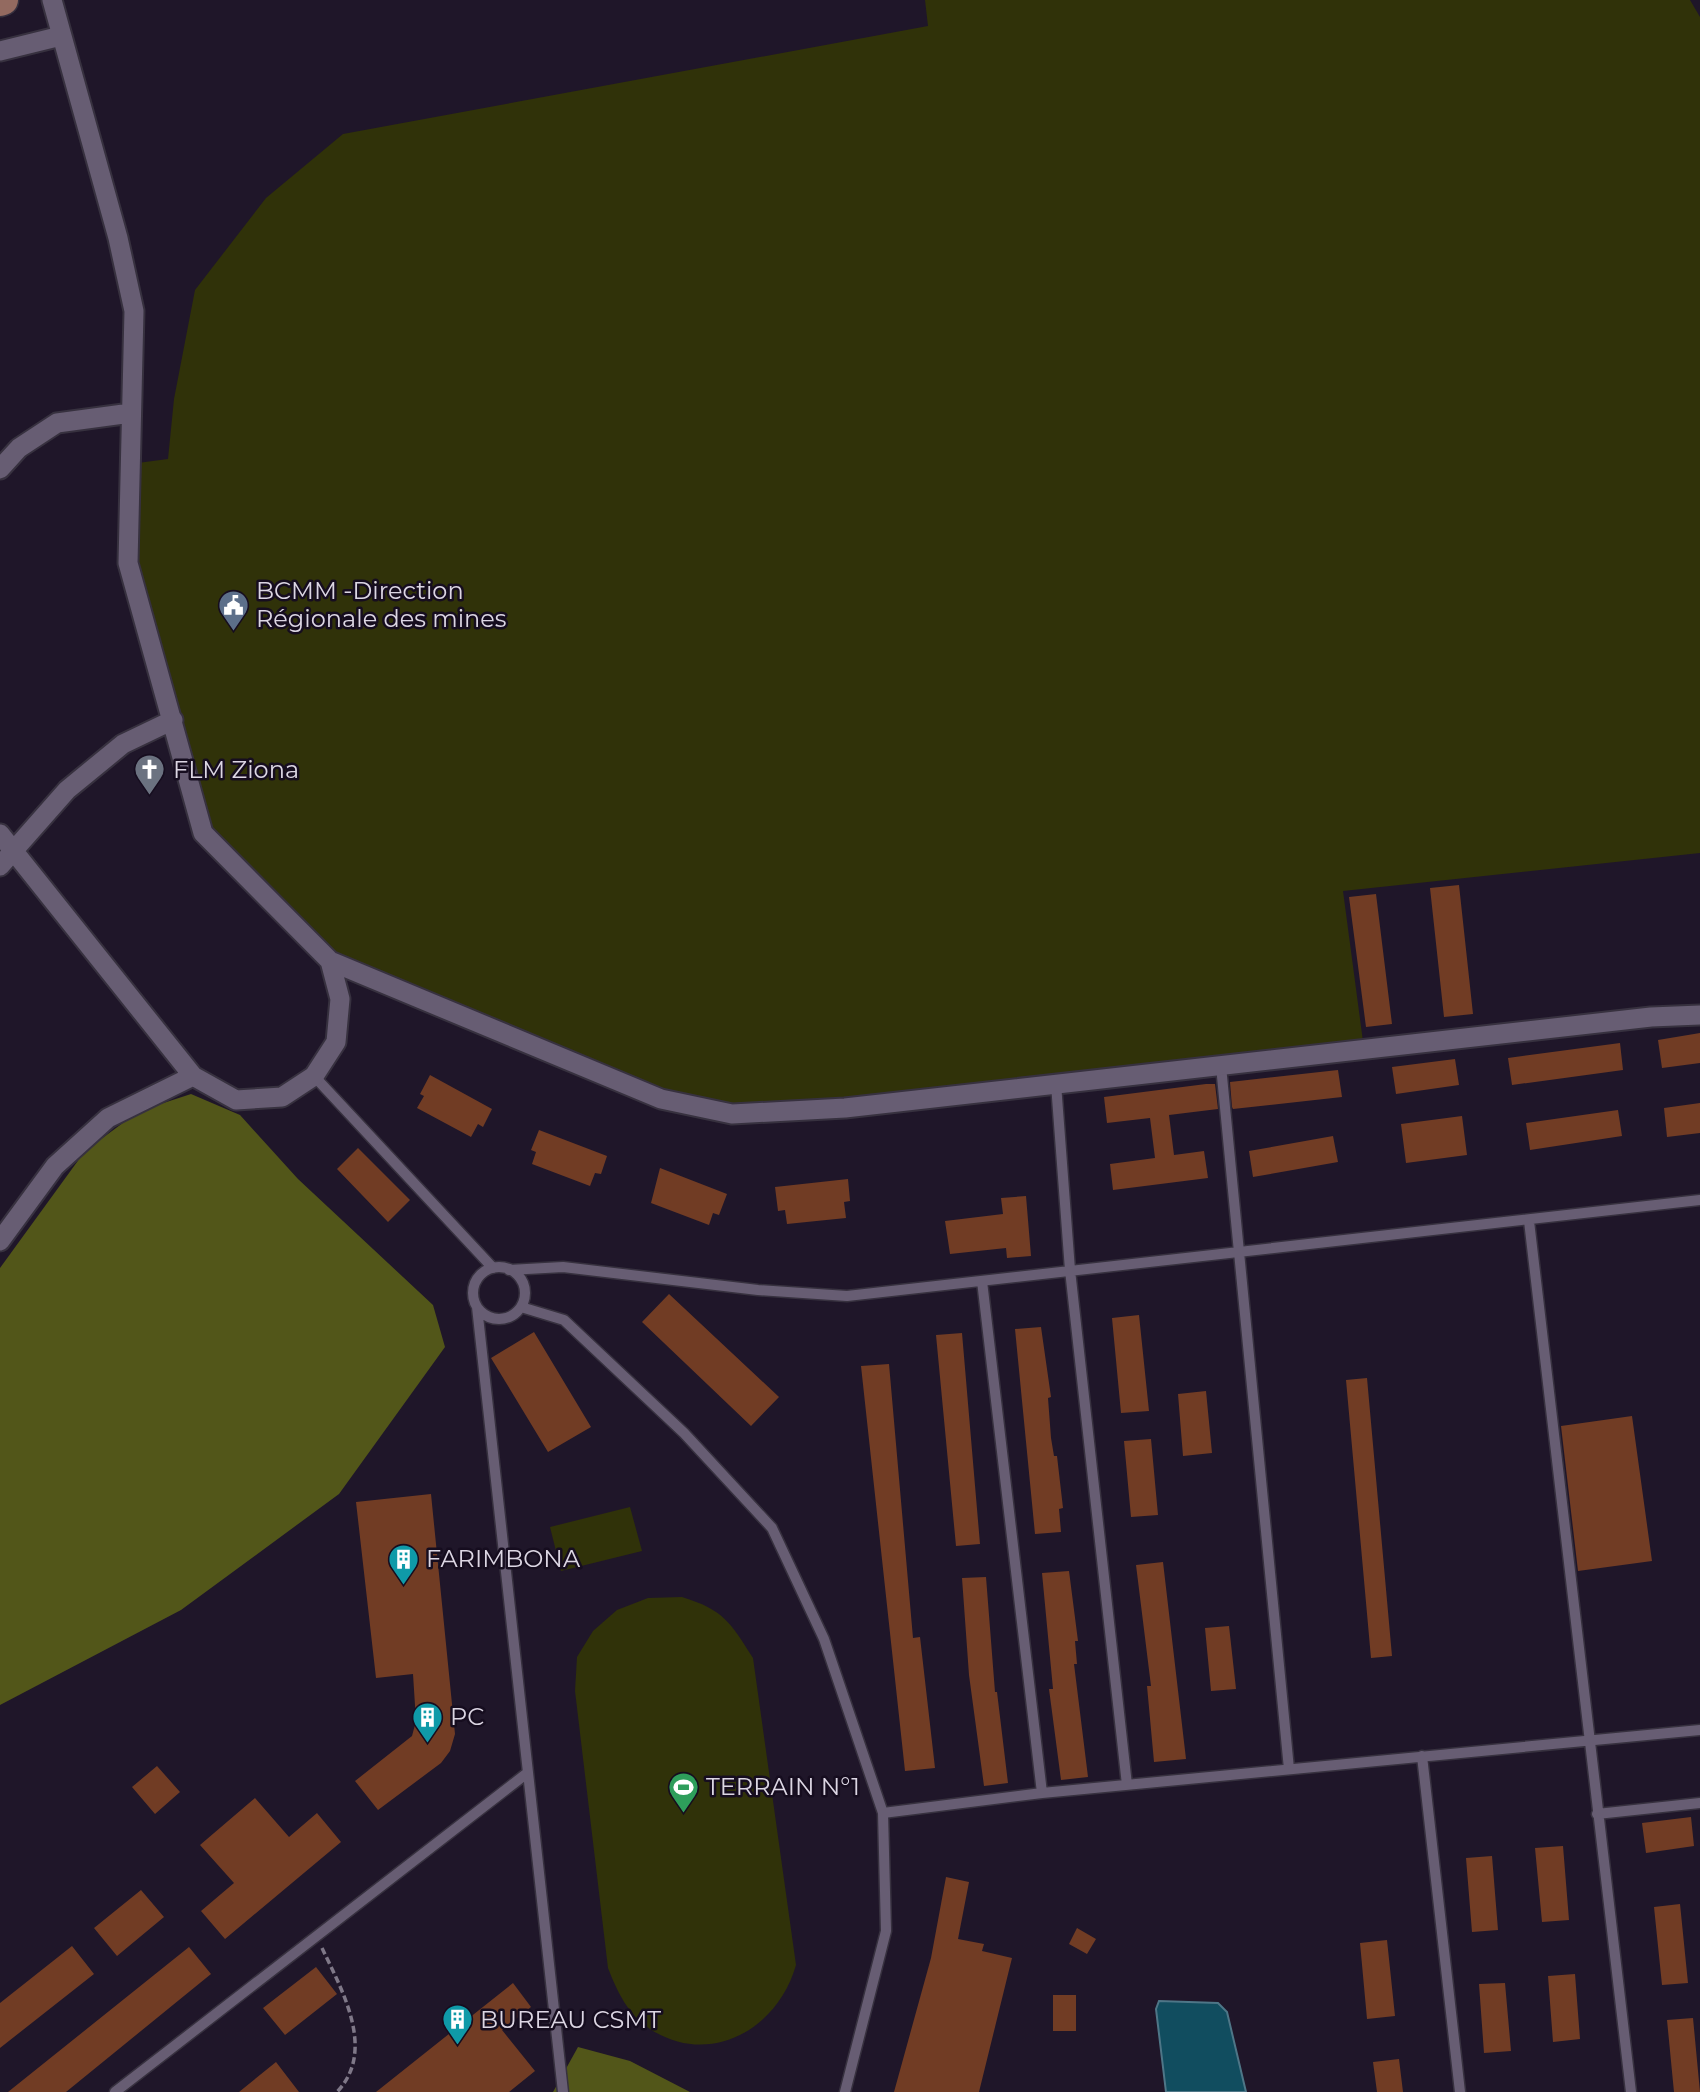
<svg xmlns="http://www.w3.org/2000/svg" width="1700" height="2092" font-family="Montserrat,sans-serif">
<rect width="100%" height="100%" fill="#1f1629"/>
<!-- green -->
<path fill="#303209" d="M925 0H1690L1700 17V853L1343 891 1364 1049 732 1114 661 1099 330 961 203 833 128 563 130 464 168 459 174 399 195 290 266 198 343 134 928 26Z
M630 1507 642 1551 561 1571 550 1527Z
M682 1597C724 1610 730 1622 753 1658L796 1965C778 2029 710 2068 650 2029 628 2015 617 1991 608 1968L575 1691 577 1657 593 1631 617 1610 648 1598Z"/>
<!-- forest -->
<path fill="#525619" d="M191 1094 240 1115 298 1179 433 1305 445 1347 339 1494 181 1610 0 1705V1268L85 1151 139 1111Z
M578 2047 630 2061 690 2092H553Z"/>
<!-- water -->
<path fill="#114d5f" stroke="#4e7687" stroke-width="2" d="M1159 2001 1218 2003 1227 2012 1246 2092H1166L1156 2009Z"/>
<!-- building -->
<path fill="#713c24" d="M1459 885 1473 1014 1444 1017 1430 888Z
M1376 894 1392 1024 1366 1027 1349 897Z
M1700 1033V1063L1662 1068 1658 1040Z
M1620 1043 1623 1070 1512 1085 1508 1058Z
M1455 1059 1459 1085 1396 1094 1392 1067Z
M1338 1070 1342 1097 1233 1109 1232 1107 1230 1082Z
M430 1075 492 1109 483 1127 478 1124 471 1137 417 1108 424 1096 420 1094Z
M1206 1084H1215L1218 1109 1169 1115 1174 1155 1204 1151 1208 1178 1113 1190 1110 1164 1155 1158 1150 1118 1107 1123 1104 1097Z
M1700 1103V1133L1667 1137 1664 1108Z
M1618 1110 1622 1136 1530 1150 1526 1123Z
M1462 1116 1467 1155 1406 1163 1401 1124Z
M539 1130 607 1156 601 1174 595 1173 590 1186 532 1164 536 1152 531 1150Z
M1333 1136 1338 1162 1253 1177 1249 1151Z
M358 1148 410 1200 388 1222 337 1169Z
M660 1168 727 1194 719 1215 713 1213 709 1225 651 1203Z
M848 1179 850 1201 844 1202 846 1218 787 1224 785 1210 778 1211 775 1187Z
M1026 1196 1031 1256 1007 1258 1006 1248 950 1254 945 1221 1003 1214 1001 1198Z
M669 1294 779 1397 751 1426 642 1322Z
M1139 1315 1149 1411 1121 1413 1112 1318Z
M1041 1327 1051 1397 1048 1398 1051 1438 1054 1456H1057L1063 1508 1059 1509 1061 1532 1035 1534 1015 1329Z
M534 1332 591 1427 548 1452 491 1358Z
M962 1333 980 1544 956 1546 936 1335Z
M889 1364 913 1638 920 1637 935 1768 905 1771 861 1366Z
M1367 1378 1392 1656 1371 1658 1346 1380Z
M1206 1391 1212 1453 1183 1456 1178 1394Z
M1632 1416 1652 1561 1578 1571 1561 1426Z
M1151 1439 1158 1515 1131 1517 1124 1441Z
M431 1494 455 1734 450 1751 441 1763 378 1810 355 1781 412 1736 416 1721 413 1674 376 1678 356 1502Z
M1163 1562 1186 1759 1154 1762 1147 1686H1151L1136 1565Z
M1069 1571 1078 1641H1075L1077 1664H1074L1088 1777 1061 1780 1049 1689H1053L1042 1573Z
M986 1577 995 1692H997L1008 1783 984 1786 969 1675 962 1578Z
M1229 1626 1236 1689 1211 1691 1205 1628Z
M157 1766 180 1792 155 1814 132 1787Z
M255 1798 289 1837 317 1813 341 1842 225 1939 201 1911 234 1883 200 1845Z
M1691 1817 1694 1846 1646 1853 1642 1823Z
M1563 1846 1569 1920 1542 1922 1535 1848Z
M1492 1856 1498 1930 1472 1932 1466 1858Z
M946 1877 969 1882 958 1939 984 1944 982 1951 1012 1958 979 2092H894L931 1958Z
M141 1890 164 1917 117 1956 94 1928Z
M1680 1904 1688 1983 1662 1985 1654 1907Z
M1077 1928 1096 1939 1087 1954 1069 1944Z
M1387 1940 1395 2016 1367 2019 1360 1943Z
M72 1946 94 1974 0 2048V2003Z
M189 1947 211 1974 66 2092H8Z
M316 1967 337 1994 285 2035 263 2008Z
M1575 1974 1580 2039 1553 2042 1548 1976Z
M513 1983 531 2007 502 2030 535 2071 509 2092H376Z
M1505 1983 1511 2051 1484 2053 1479 1984Z
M1053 1995H1076V2031H1053Z
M1693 2018 1700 2092H1674L1667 2020Z
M1399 2059 1403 2092H1377L1373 2062Z
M276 2062 299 2092H239Z"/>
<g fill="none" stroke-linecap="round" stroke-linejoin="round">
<defs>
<path id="lane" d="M1221 1066 1289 1769
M314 1076 493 1268
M1056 1084 1070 1270 1127 1785
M1529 1221 1631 2092
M473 1293a26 26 0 1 1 52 0a26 26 0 1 1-52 0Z
M509 1270 563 1267 758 1290 847 1296 1700 1200
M982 1281 1042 1793
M477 1307 563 2092
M521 1307 564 1320 684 1433 772 1528 824 1639 883 1813 886 1931 845 2092
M1422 1756 1460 2092
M883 1813 1042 1793 1700 1730
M1597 1814 1700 1803
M115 2092 526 1774"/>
<path id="street" d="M52 0 118 238 134 311 128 563 203 833 330 961 661 1099 732 1114 845 1108 1651 1017 1700 1015
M0 51 61 36
M0 469 19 448 57 423 131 413
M0 834 193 1076
M0 866 67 790 123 744 173 720
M0 1241 55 1166 108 1118 193 1076 236 1100 282 1097 314 1076 336 1042 340 999 330 961"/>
<path id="primary" d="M0 1 3 0"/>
</defs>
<!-- lane casing -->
<use href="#lane" stroke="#37313f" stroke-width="13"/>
<!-- street casing -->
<use href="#street" stroke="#37313f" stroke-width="23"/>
<!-- primary casing -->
<use href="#primary" stroke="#37313f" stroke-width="33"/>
<!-- path -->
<path stroke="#7f7888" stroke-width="3.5" stroke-dasharray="7 3.5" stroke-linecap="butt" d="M322 1948C343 1992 376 2051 337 2092"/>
<!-- lane -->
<use href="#lane" stroke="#675d73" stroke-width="10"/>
<!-- street -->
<use href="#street" stroke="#675d73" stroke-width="19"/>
<!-- primary -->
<use href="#primary" stroke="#936a60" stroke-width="30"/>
</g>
<!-- icons -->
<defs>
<symbol id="civic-pin" viewBox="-11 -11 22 30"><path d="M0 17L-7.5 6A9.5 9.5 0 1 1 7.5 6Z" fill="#5c6f8a" stroke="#160d1f"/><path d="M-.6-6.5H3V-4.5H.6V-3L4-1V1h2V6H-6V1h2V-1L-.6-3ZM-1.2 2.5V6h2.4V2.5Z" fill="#fff"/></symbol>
<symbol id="church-pin" viewBox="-11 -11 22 30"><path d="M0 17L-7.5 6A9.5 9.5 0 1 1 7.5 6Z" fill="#6b7280" stroke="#160d1f"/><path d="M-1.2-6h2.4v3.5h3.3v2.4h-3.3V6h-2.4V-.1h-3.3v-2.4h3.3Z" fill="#fff"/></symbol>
<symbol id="building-pin" viewBox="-11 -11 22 30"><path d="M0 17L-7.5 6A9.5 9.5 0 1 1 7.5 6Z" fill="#0f9aa8" stroke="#160d1f"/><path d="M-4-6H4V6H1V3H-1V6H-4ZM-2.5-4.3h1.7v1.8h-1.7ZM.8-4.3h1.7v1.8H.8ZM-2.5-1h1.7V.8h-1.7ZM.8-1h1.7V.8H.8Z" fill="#fff"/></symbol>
<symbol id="stadium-pin" viewBox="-11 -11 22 30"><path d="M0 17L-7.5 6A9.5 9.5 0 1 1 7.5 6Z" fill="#2e9e5b" stroke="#160d1f"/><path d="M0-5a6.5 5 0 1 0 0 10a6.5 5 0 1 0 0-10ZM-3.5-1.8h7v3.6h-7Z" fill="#fff"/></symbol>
</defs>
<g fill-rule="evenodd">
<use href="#civic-pin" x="216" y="588" width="35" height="47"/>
<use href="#church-pin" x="132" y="752" width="35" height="47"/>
<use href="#building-pin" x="386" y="1542" width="35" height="47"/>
<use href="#building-pin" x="410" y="1700" width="35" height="47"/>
<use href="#stadium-pin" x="666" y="1770" width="35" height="47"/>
<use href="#building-pin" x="440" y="2002" width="35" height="47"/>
</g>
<g text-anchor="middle" stroke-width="5" stroke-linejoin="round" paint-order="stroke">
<!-- poi labels -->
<g font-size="24" fill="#dcd6e3" stroke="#160d1f" text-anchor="start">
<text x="256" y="599">BCMM -Direction<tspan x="256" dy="28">Régionale des mines</tspan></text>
<text x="173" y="778">FLM Ziona</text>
<text x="426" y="1567">FARIMBONA</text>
<text x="450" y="1725">PC</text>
<text x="706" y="1795">TERRAIN N°1</text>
<text x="480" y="2028">BUREAU CSMT</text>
</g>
</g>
</svg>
